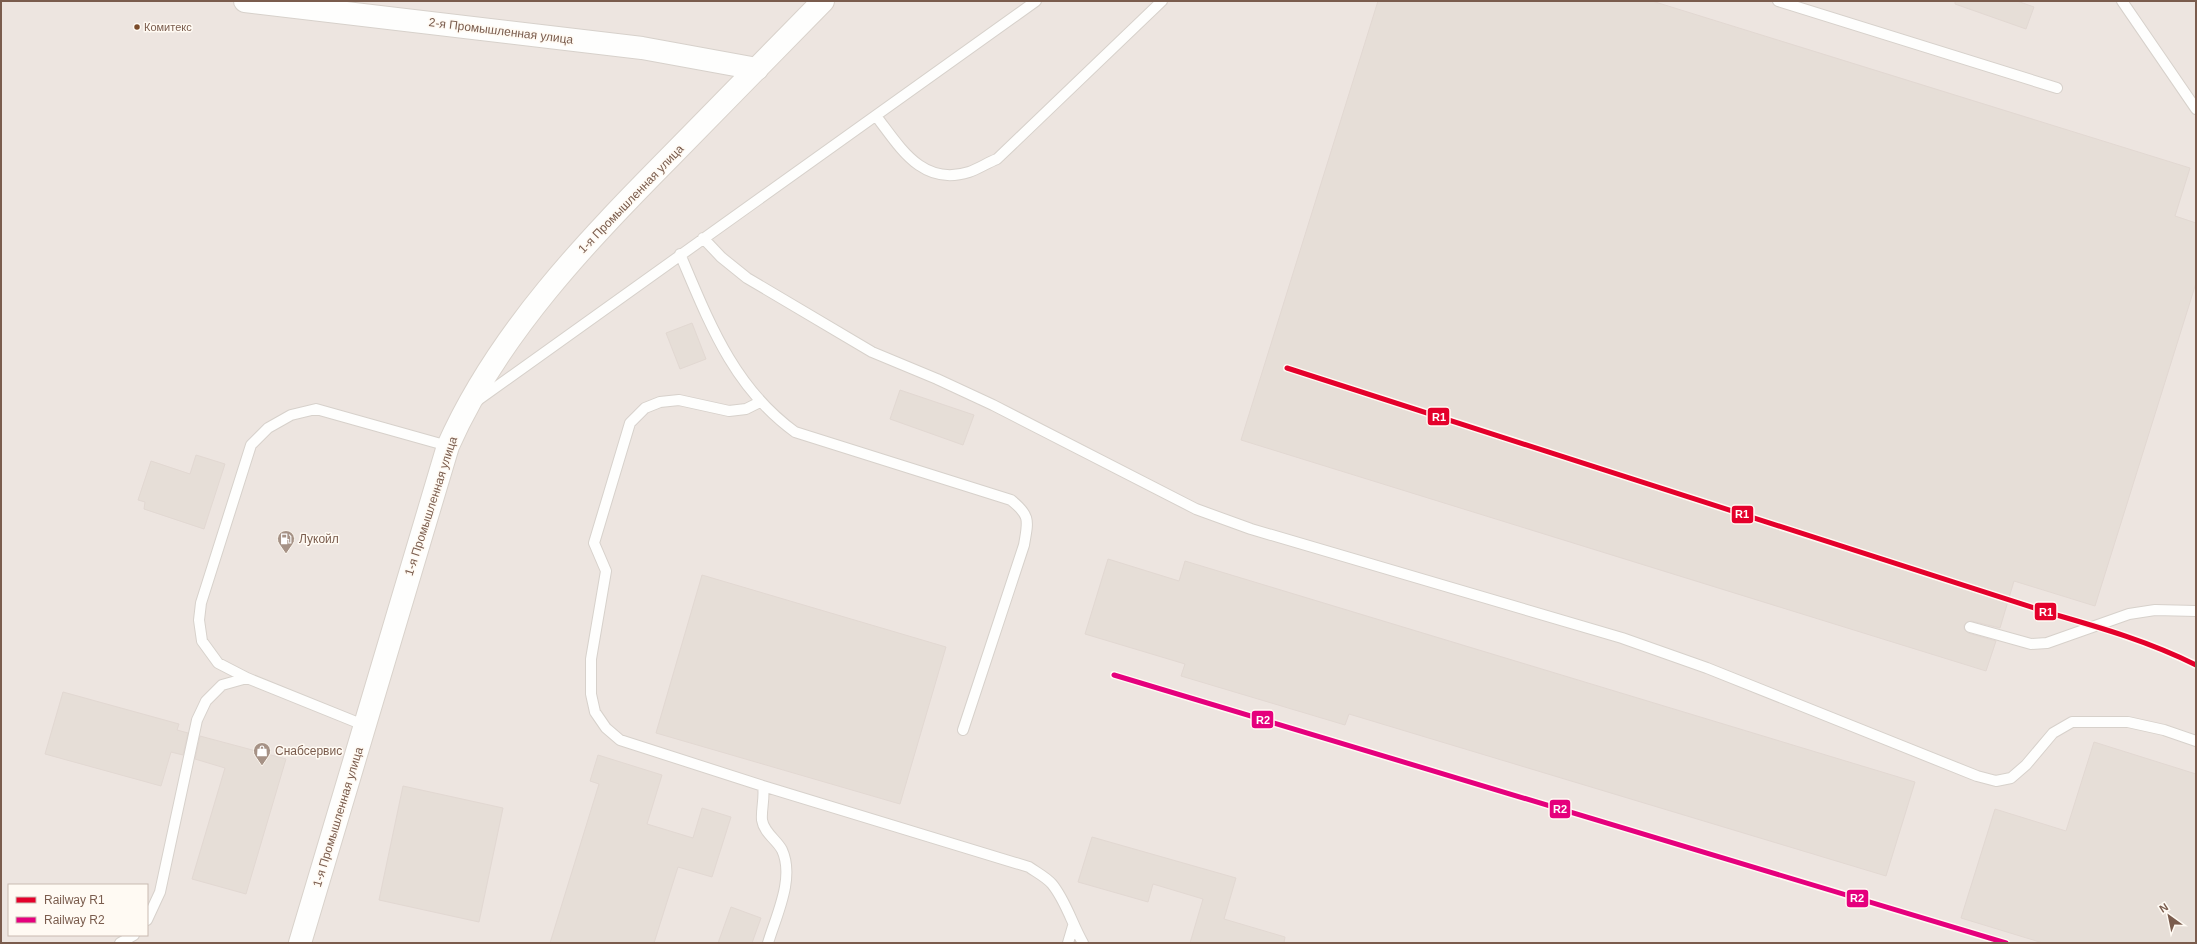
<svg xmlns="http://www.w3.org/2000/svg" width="2197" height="944" font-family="Arial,sans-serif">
<rect width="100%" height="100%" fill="#f9f5f0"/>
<!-- industrial -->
<path fill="#ede5e0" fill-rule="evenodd" d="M1 1H2196V943H1ZM9 885H147V935H9Z"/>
<!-- building -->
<path fill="#e6ded7" stroke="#e2d8d2" d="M1378 1H1652L2190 168 2175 216 2196 223V283L2095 606 2014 581 2000 628 1971 621 1964 625V629L1968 633 1996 641 1986 671 1241 440Z
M1955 1H2017L2034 7 2026 29 1955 4Z
M692 323 706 359 680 369 666 333Z
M900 390 974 415 963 445 890 419Z
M196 455 225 464 204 529 144 509 145 502 138 500 151 461 190 474Z
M1108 559 1179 581 1185 561 1915 782 1886 876 1349 714 1345 725 1181 676 1185 664 1085 634Z
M702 575 946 647 900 804 656 733Z
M63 692 179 724 177 730 188 733 183 755 171 752 161 786 45 754Z
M200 736 286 759 246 894 192 879 225 768 195 759Z
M2094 742 2196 774V943H2043L1961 918 1995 809 2066 831Z
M598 755 662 775 647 824 693 838 702 808 731 817 712 877 678 867 654 943H550L599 784 590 781Z
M403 786 503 808 479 922 379 900Z
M1092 837 1236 878 1224 919 1285 937 1284 943H1190L1203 899 1153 884 1148 902 1078 882Z
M731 907 761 918 752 943H718Z"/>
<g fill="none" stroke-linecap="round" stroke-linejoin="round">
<defs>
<path id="service" d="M1778 1 2057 88
M2122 1 2196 109
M876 116C900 147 922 187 969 172 978 169 987 163 997 159L1162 1
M703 238 721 257 747 278 872 352 937 379 993 405 1196 509 1251 529 1622 638 1707 668 1977 776 1996 781 2011 778 2026 765 2053 733 2072 722H2128L2164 730 2196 741
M680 254C709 322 733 387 795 432L1011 500C1031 516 1028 521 1024 545L963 730
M478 400 1036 1
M760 402 746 409 729 411 679 400 660 402 645 408 630 423 594 543 606 571 591 659V694L595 712 606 728 620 740 763 786C765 798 761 809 762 820 764 833 777 840 782 850 795 878 776 916 768 943
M1970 627 2031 644 2047 643 2129 614 2155 610 2196 611
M247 678 218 663 202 641 199 620 201 603 251 445 268 428 291 415 316 409 448 446
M763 786 1029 867C1036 872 1046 877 1052 884 1066 901 1072 924 1083 943
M147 920 160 892 197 720 206 701 222 685 247 678 366 726
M120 943 134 935
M1068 943 1073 926"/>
<path id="tertiary" d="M245 1 642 48 757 69"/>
<path id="secondary" d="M300 943 448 446C498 333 587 241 673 154 723 103 773 52 823 1"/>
</defs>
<!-- service casing -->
<use href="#service" stroke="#d7d1cb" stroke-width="12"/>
<!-- tertiary casing -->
<use href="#tertiary" stroke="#d7d1cb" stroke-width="24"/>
<!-- secondary casing -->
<use href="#secondary" stroke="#d9d2cb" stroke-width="24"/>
<!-- service -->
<use href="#service" stroke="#fefefd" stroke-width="10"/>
<!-- tertiary -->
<use href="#tertiary" stroke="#fefefd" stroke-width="22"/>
<!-- secondary -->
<use href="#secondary" stroke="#fefefd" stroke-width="22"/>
<defs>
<path id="rail-1" d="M1287 368 2053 614C2102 628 2150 642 2196 665"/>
<path id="rail-2" d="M1114 675 2006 943"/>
</defs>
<!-- rail-1 casing -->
<use href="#rail-1" stroke="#fffaf3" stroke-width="8"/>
<!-- rail-2 casing -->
<use href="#rail-2" stroke="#fffaf3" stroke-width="8"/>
<!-- rail-1 -->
<use href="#rail-1" stroke="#e4002b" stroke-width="5"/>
<!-- rail-2 -->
<use href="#rail-2" stroke="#e5007d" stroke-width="5"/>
</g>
<!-- icons -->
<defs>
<symbol id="fuel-pin" viewBox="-11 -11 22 30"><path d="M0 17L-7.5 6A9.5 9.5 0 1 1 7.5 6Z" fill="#a69286" stroke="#fffaf3"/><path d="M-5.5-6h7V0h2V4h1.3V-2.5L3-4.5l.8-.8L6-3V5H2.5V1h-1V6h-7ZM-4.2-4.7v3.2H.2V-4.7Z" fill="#fff"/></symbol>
<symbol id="shop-pin" viewBox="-11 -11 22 30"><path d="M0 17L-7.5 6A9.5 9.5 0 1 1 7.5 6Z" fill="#a69286" stroke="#fffaf3"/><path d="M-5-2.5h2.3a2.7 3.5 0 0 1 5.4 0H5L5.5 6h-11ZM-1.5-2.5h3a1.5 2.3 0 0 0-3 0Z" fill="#fff"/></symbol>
</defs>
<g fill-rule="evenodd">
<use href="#fuel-pin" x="276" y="529" width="20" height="27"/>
<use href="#shop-pin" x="252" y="741" width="20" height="27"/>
</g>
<!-- markers -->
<circle fill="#7a4b2a" stroke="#fffaf3" stroke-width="1.5" cx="137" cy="27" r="3.5"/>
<g text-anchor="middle" stroke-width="3" stroke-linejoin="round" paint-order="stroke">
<!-- bus labels -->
<g font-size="11" fill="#7a5c4d" stroke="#fffaf3" text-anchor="start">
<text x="144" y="31">Комитекс</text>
</g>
<!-- street labels -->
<g font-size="12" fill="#7a5c4d" stroke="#fffaf3">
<text transform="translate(501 31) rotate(7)" y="4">2-я Промышленная улица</text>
<text transform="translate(631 199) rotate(-46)" y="4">1-я Промышленная улица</text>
<text transform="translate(431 506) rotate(-72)" y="4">1-я Промышленная улица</text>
<text transform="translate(338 817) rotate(-73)" y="4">1-я Промышленная улица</text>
</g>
<!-- poi labels -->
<g font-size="12" fill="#7a5c4d" stroke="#fffaf3" text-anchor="start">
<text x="299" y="543">Лукойл</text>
<text x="275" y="755">Снабсервис</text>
</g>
</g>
<g stroke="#fffaf3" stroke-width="1.5">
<rect x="1427" y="407" width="23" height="19" rx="4" fill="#e4002b"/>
<rect x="1731" y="505" width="23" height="19" rx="4" fill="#e4002b"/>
<rect x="2034" y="602" width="23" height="19" rx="4" fill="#e4002b"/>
<rect x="1251" y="710" width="23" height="19" rx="4" fill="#e5007d"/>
<rect x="1549" y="799" width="22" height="20" rx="4" fill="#e5007d"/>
<rect x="1846" y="889" width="23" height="19" rx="4" fill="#e5007d"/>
</g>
<g font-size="11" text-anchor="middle" font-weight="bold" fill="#fff">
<text x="1439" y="421">R1</text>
<text x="1742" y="518">R1</text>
<text x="2046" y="616">R1</text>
<text x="1263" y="724">R2</text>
<text x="1560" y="813">R2</text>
<text x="1857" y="902">R2</text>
</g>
<!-- border -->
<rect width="2197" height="944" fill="none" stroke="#7a5c4d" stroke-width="4"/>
<!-- legend -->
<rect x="8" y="884" width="140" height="52" fill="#fffaf3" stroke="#cabbb1"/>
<rect x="16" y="897" width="20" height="6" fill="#e4002b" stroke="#cabbb1"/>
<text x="44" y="904" font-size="12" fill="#7a5c4d">Railway R1</text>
<rect x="16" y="917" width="20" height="6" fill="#e5007d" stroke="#cabbb1"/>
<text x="44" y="924" font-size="12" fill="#7a5c4d">Railway R2</text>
<!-- north arrow -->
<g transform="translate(2169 916) rotate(327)" stroke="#fffaf3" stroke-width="3" paint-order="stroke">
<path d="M0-3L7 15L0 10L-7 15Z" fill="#7a5c4d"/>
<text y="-6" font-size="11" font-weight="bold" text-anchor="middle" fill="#7a5c4d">N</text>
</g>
</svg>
